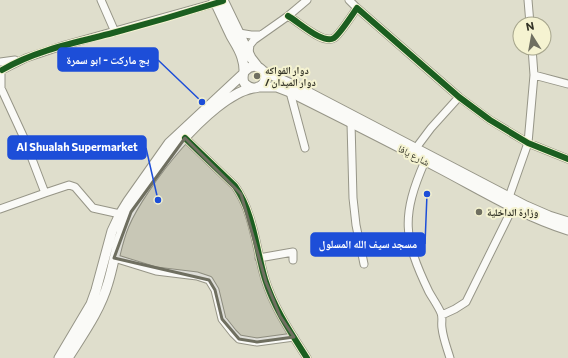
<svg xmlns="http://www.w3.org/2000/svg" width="568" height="358" font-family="Commissioner,'Noto Naskh Arabic',sans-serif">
<rect width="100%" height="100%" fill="#dfdecc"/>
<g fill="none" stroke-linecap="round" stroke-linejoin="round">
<defs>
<path id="minor" d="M101 0 115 32
M349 0 357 8
M528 0 530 24
M288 16C299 22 323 45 334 38 340 34 352 15 357 8L459 97 490 120 528 143 568 159
M239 33 251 35H260
M249 52 250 45 254 40 288 16 307 0
M0 62 15 60
M2 70 26 58 65 45 219 2
M1 72V88
M534 75 568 84
M0 86 24 138 45 193 69 185 75 187 93 208 120 214
M290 92 305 148
M351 123 353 198 356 225 364 264
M185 138 235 186C254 213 256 249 265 279 274 308 291 333 307 358
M416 148 431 128 459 97
M425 161C401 216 403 238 429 292 433 299 438 306 441 313 443 318 441 323 442 328 443 338 447 348 450 358
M509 197 528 143 534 75 532 48
M0 209 45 193
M114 258 156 271 197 276 209 280 215 290 222 319 233 333 239 339 257 342 294 337
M259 258 293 252V260
M442 315 455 309 466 302 513 207"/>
<path id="major" d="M214 0C220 12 225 24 231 36 235 43 240 50 242 58 243 61 244 66 244 70 244 75 241 79 245 84 250 89 257 89 262 85 272 74 256 59 245 71
M223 0 251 58 258 67
M263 71 304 90 526 206 549 216 568 222
M258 87H277L290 92C340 117 390 142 439 168 481 190 523 216 568 230
M59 358 91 304 96 290 112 231 120 214 128 201 169 143 243 74
M68 358C83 334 100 311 108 283 114 264 116 244 124 225 141 185 210 96 253 88"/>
</defs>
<!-- minor casing -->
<use href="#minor" stroke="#969587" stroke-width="9"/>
<!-- major casing -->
<use href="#major" stroke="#969587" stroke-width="11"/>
<!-- minor -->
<use href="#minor" stroke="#fafaf7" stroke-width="7"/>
<!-- major -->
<use href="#major" stroke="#fafaf7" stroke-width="9"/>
<defs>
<path id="cycleway" d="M288 16C299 22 323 45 334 38 340 34 352 15 357 8L459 97 490 120 528 143 568 159
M2 70C34 51 73 43 109 34 147 24 185 13 223 1
M185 138 235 186C254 213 256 249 265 279 274 308 291 333 307 358"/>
</defs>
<!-- cycleway casing -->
<use href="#cycleway" stroke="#f5f3d1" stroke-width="8"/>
<!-- cycleway -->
<use href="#cycleway" stroke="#1b5e20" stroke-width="6"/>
</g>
<!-- marked area -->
<path fill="#6f6f60" fill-opacity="0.2" stroke="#6f6f60" stroke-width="3" stroke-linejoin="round" d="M185 138 241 194 266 282 280 316 294 337 257 342 239 339 222 319 215 290 209 280 114 258 131 212Z"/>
<!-- markers -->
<g fill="#6f6f60" stroke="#f5f3d1" stroke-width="1.5">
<circle cx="257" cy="76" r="4"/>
<circle cx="479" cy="212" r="4"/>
</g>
<g text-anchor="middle" stroke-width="4" stroke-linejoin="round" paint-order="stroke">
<!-- poi labels -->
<g font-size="10" font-weight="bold" fill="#333326" stroke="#f5f3d1" text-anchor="start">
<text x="265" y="74">دوار الفواكه<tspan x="265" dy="12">/ دوار الميدان</tspan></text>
<text x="487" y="216">وزارة الداخلية</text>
</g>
<!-- street labels -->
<g font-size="10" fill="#333326" stroke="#f5f3d1">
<text transform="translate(414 155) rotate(27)" y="4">شارع يافا</text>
</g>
</g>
<!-- callouts -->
<path fill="none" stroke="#1d4ed8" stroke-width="1.5" d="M202 102L158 60M158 200L146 148M427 194L425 244"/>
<g fill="#1d4ed8" stroke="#f5f3d1" stroke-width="1.5">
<circle cx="202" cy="102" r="4"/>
<circle cx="158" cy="200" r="4"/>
<circle cx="427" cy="194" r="4"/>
</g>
<g fill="#1d4ed8" stroke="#1d4ed8" stroke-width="1.5">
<rect x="58" y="48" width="100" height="23" rx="4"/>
<rect x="8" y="136" width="138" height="23" rx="4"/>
<rect x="311" y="233" width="114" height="23" rx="4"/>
</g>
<g font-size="11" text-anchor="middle" font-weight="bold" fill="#fff">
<text x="108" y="64">بج ماركت - ابو سمرة</text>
<text x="77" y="151">Al Shualah Supermarket</text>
<text x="368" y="248">مسجد سيف الله المسلول</text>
</g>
<!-- north arrow -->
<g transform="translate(532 36) rotate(349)"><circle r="19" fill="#f5f3d1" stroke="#a7a68d"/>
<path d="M0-3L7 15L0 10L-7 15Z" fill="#6f6f60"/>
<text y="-6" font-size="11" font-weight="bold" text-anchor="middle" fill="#333326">N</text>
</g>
</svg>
